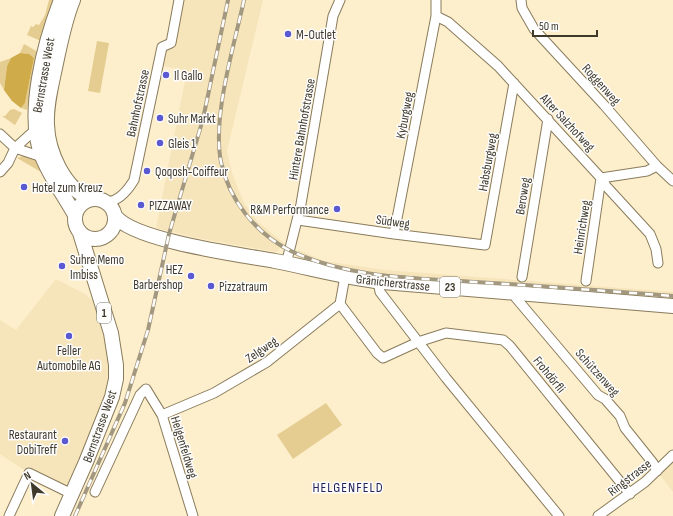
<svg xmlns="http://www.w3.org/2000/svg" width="673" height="516" font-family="'Sofia Sans Condensed',sans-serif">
<rect width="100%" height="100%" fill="#fdeecc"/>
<!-- built -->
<path fill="#f6e5bb" d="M173 0H263L227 151 232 173 244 203 257 221 285 244 276 252 197 238 156 228 187 71 163 66Z
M298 250 324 261 385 270 673 292V298L384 277 328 268 297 258Z
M56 279 85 294 103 310 116 365 72 494 29 473 0 454V320L16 330Z
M673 455V492L657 471Z"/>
<!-- green -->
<path fill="#e5cd91" d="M49 0H55L41 41 27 35 31 26 33 27 36 24 39 25 45 15Z
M97 41 109 43 100 93 88 91Z
M24 44 38 52 27 110 21 108 25 103 34 58 28 54 20 53Z
M11 58 7 66 4 90 0 83V62Z
M14 109 22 113 15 125 2 116H5L10 110Z
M23 156 36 159 53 190H51L41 172 17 158Z
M326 403 342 425 293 459 277 435Z"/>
<!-- forest -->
<path fill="#d0ab4a" d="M20 53 29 54 34 58 25 103 21 108 12 101 4 90 7 66 11 58Z"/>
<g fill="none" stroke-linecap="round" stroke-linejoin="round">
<defs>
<path id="street" d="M521 0 522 8 534 29 604 105 657 166 673 181
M436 16 448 22 498 66 601 178 606 186 650 234 656 249 658 263
M0 134 15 148 42 157
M0 172 8 163 15 148 36 129
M601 178 647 171 657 166
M107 202C119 201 128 190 134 180L162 47 171 43 179 0
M298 220 394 234 485 245 514 83
M394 234 436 16V0
M286 264 301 204 333 16 340 0
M522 277 548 119
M378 281 380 292 446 378 559 516
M586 281 601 178
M515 292 516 298 598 395 605 399 620 416 625 428 653 463 657 471
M340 304 377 353 383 358 418 342 446 333 503 340 510 346 630 494
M162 415 214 393 267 362 340 304 345 276
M95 492 140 395 146 389 162 415 193 516
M9 516 29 473 72 494
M598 516 645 482 673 455"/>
<path id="primary" d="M61 0C45 41 25 114 42 156 49 175 65 197 75 215
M73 0C64 22 60 45 55 68 51 87 46 106 47 125 48 152 64 188 90 199
M75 219a20 20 0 1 1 40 0a20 20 0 1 1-40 0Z
M115 216C134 241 242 255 275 261 311 268 346 278 383 282L673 306
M62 516 86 462 112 397 116 379V365L111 333 80 233"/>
</defs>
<!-- street casing -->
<use href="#street" stroke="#897c5c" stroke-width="11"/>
<!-- primary casing -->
<use href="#primary" stroke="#897c5c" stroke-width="16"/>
<!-- street -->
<use href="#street" stroke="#fff" stroke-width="9"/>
<!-- primary -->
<use href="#primary" stroke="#fff" stroke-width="14"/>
<defs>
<path id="rail" d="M244 0C234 46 212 117 221 162 229 200 256 234 291 251 348 278 414 278 475 282 541 286 607 291 673 296
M75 516 125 403 148 330 169 234 203 119 228 0"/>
</defs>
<!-- rail casing -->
<use href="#rail" stroke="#a2977f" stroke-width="4"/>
<!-- rail -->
<use href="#rail" stroke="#fdfdfd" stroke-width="2.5" stroke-dasharray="8" stroke-linecap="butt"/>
</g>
<!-- markers -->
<g fill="#5a59d1" stroke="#fdfdfd" stroke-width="1.5">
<circle cx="288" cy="34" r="4"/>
<circle cx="166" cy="75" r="4"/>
<circle cx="160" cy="118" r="4"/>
<circle cx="160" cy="143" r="4"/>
<circle cx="147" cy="171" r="4"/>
<circle cx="24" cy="187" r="4"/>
<circle cx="141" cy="205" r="4"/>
<circle cx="337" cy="209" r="4"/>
<circle cx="62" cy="266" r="4"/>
<circle cx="191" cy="276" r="4"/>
<circle cx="211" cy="286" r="4"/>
<circle cx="69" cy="336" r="4"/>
<circle cx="65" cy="441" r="4"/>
</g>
<g text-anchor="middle" stroke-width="3" stroke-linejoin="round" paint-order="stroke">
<!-- shield labels -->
<g fill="#fdfdfd" stroke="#77746a" stroke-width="1">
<rect x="440" y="277" width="20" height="20" rx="3"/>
<rect x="97" y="303" width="14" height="20" rx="3"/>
</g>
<g font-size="12" font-weight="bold" fill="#3e392b">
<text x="450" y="291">23</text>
<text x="104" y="317">1</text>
</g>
<!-- poi labels -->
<g font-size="13" fill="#3e392b" stroke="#fdfdfd" text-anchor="start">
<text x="296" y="39">M-Outlet</text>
<text x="174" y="80">Il Gallo</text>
<text x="168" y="123">Suhr Markt</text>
<text x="168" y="148">Gleis 1</text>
<text x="155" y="176">Qoqosh-Coiffeur</text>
<text x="32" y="192">Hotel zum Kreuz</text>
<text x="149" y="210">PIZZAWAY</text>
<text x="329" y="214" text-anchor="end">R&amp;M Performance</text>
<text x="70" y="264">Suhre Memo<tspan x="70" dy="15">Imbiss</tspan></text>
<text x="183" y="274" text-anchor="end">HEZ<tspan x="183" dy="15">Barbershop</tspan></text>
<text x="219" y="291">Pizzatraum</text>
<text x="69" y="355" text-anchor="middle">Feller<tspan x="69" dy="15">Automobile AG</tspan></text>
<text x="57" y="439" text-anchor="end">Restaurant<tspan x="57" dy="15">DobiTreff</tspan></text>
</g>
<!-- street labels -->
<g font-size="13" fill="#3e392b" stroke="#fdfdfd">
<text transform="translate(43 75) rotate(-80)" y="5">Bernstrasse West</text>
<text transform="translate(602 84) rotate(48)" y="5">Roggenweg</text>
<text transform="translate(137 103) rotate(-78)" y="5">Bahnhofstrasse</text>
<text transform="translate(404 115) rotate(-79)" y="5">Kyburgweg</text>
<text transform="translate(568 122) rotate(47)" y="5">Alter Salzhofweg</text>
<text transform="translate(301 129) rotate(-80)" y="5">Hintere Bahnhofstrasse</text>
<text transform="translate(487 162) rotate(-80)" y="5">Habsburgweg</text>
<text transform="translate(522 196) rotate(-81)" y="5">Beroweg</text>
<text transform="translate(393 221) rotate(8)" y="5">Südweg</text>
<text transform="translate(581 227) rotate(-81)" y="5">Heinrichweg</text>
<text transform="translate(393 282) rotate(6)" y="5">Gränicherstrasse</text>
<text transform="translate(261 349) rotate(-35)" y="5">Zelgweg</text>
<text transform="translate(598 372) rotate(48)" y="5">Schützenweg</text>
<text transform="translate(550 374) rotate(51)" y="5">Frohdörfli</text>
<text transform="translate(99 426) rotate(-70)" y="5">Bernstrasse West</text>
<text transform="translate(185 447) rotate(73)" y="5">Helgenfeldweg</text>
<text transform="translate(629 477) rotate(-38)" y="5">Ringstrasse</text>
</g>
<!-- neighbourhood labels -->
<g font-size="14" letter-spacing="1" fill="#23225b" stroke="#fdfdfd">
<text x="348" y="492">HELGENFELD</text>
</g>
</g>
<!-- north arrow -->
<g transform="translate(32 484) rotate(331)" stroke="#fdfdfd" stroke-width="3" paint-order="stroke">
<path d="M0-3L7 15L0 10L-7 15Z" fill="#3e392b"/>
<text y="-6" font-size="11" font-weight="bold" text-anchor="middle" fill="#3e392b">N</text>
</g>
<!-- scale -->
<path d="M533 30v6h64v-6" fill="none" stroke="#3e392b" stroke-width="2"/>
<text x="539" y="30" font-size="12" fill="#3e392b" stroke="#fdfdfd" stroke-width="3" paint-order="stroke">50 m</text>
</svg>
